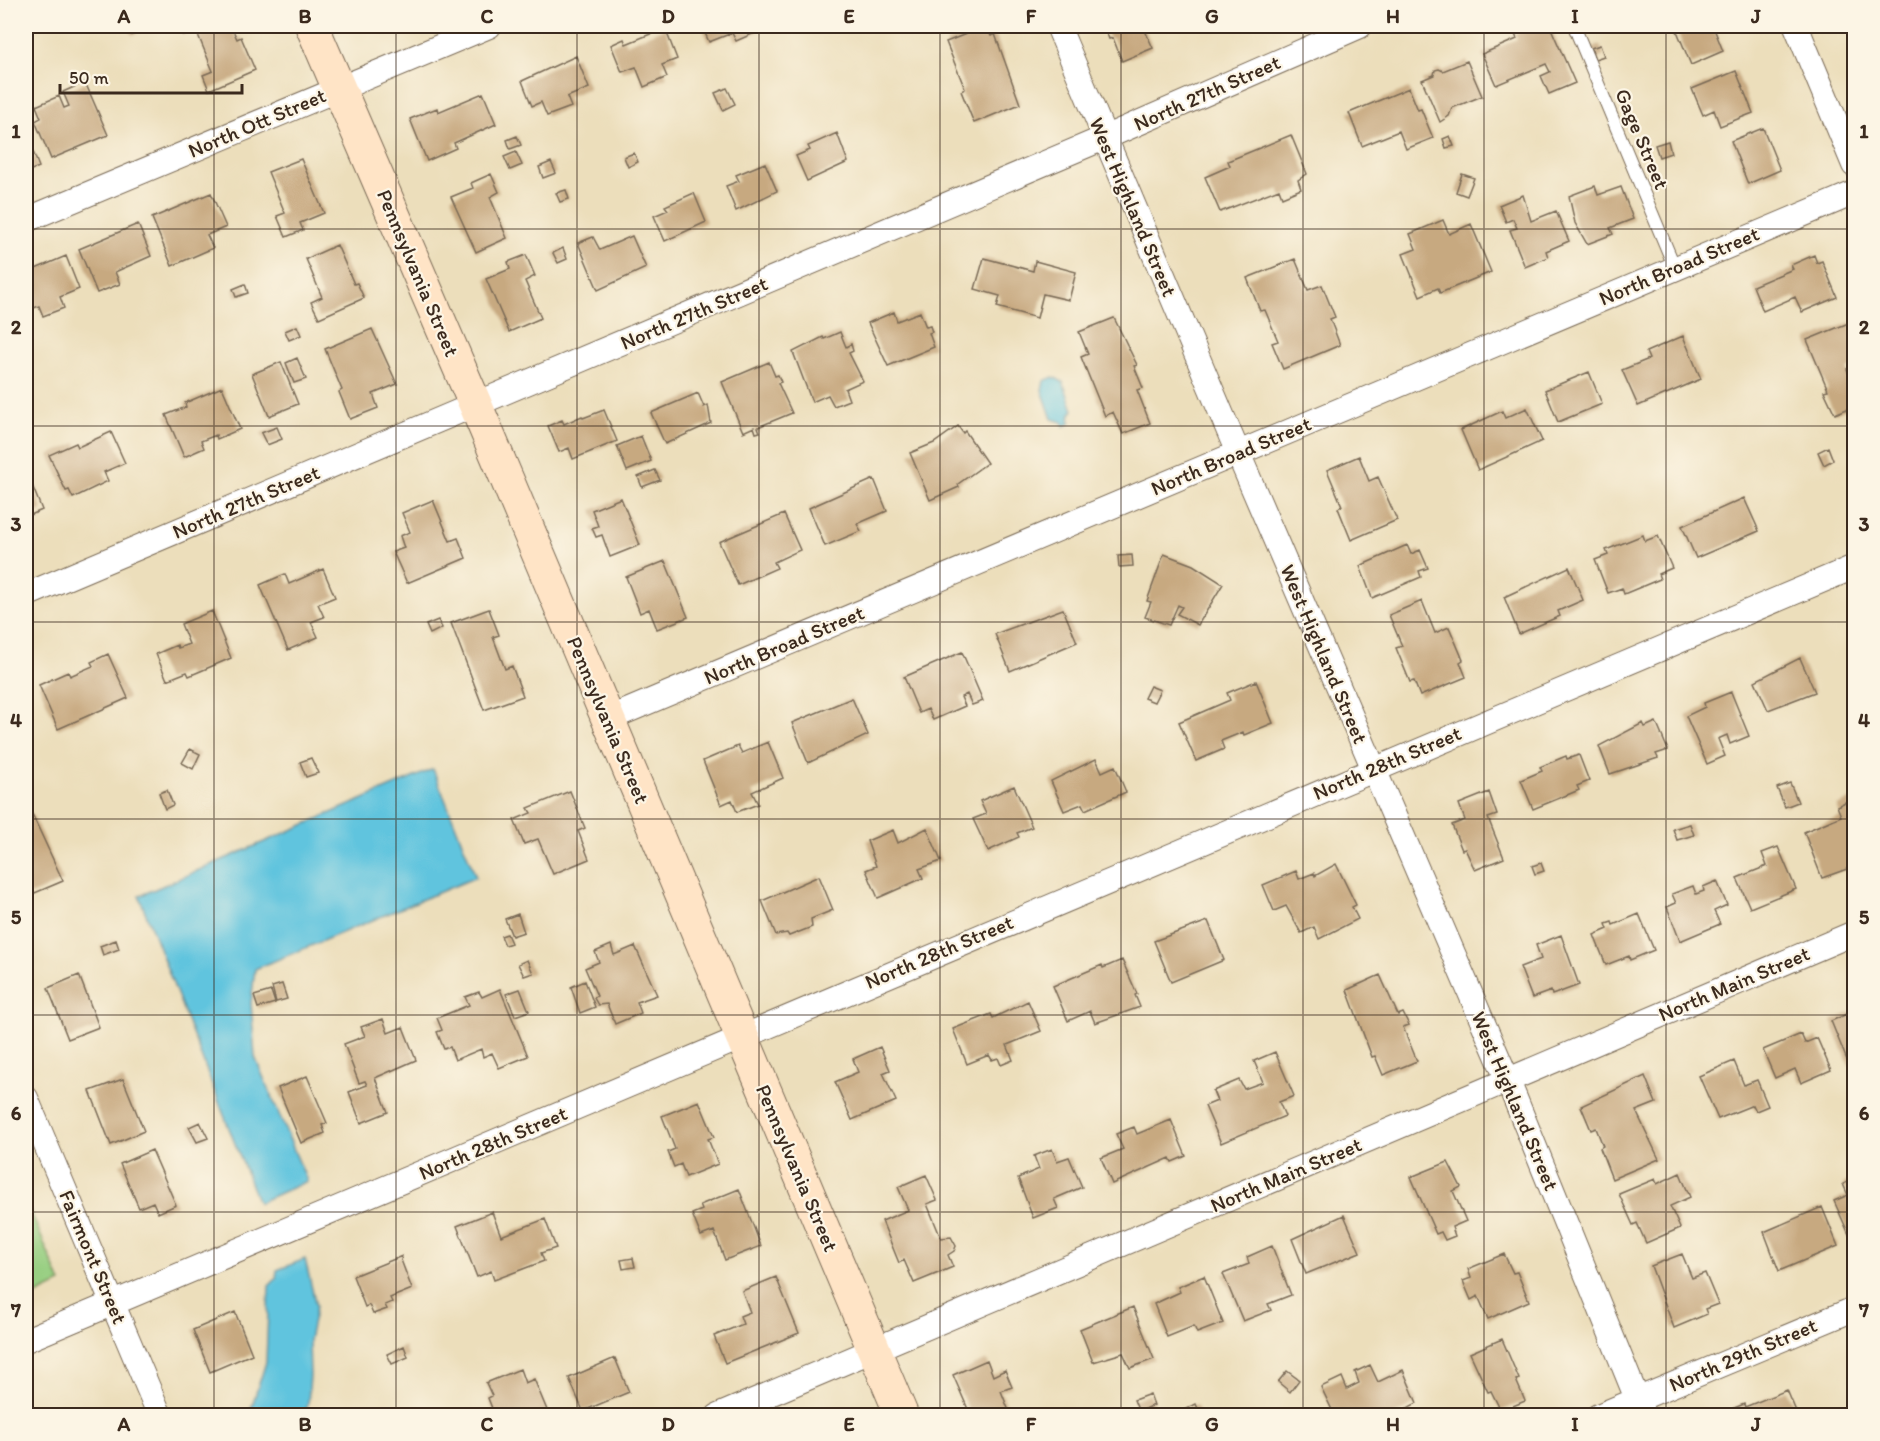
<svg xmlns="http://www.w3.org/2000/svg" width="1880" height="1441" font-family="Itim,sans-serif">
<rect width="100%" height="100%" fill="#fcf5e5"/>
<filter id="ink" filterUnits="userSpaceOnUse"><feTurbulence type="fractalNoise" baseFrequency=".0167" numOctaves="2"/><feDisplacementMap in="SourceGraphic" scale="12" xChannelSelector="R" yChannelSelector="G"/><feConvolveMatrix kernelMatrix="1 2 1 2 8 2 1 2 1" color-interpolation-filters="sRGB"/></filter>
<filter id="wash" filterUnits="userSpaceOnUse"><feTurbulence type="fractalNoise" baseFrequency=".008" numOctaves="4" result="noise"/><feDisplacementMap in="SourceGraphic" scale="24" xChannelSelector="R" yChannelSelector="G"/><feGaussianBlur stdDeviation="1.35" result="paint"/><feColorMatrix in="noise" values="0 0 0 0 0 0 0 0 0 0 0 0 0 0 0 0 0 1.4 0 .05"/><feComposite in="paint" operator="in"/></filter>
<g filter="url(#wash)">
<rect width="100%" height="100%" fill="#ecdebb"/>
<!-- green -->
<path fill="#98cf82" stroke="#6a7c50" stroke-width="1.5" d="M26 1201 61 1283 26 1300Z"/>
<!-- water -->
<path fill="#60c4de" stroke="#4e777e" stroke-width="1.5" d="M1053 377 1063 382 1073 410 1069 419 1071 423 1064 426 1062 422 1052 419 1042 390 1044 381Z
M433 769 476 877 255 969 251 1003 255 1057 307 1181 258 1203 139 896Z
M305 1259 316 1306 309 1340 310 1375 308 1404 304 1415H249L266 1362 269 1286 276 1279 277 1270Z"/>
<g id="blocks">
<!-- building -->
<path fill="#c7a980" d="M128 26H145L146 29 132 35Z
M178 26H191L193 30 183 35Z
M207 26H231L237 39 241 37 255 70 209 90 203 75 213 71 196 30Z
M702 26H757L759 31 736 41 732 33 709 42Z
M986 26 991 36 995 34 1020 104 974 123 961 91 965 89 946 42Z
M1104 26H1143L1153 48 1122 61 1113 38 1109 39Z
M1536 26H1550L1575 83 1549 94 1541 76 1550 72 1546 64 1496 85 1482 54 1517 39 1515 34Z
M1675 26H1713L1723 51 1691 65Z
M665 28 677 59 662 65 667 77 644 87 636 67 622 72 611 45 624 39 626 44Z
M1600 45 1604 56 1595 59 1591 48Z
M576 56 589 88 567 97 571 107 547 116 541 102 532 106 522 81Z
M1467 61 1482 96 1452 108 1449 116 1440 122 1422 80 1434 75 1435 70 1439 69 1443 71Z
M1736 71 1753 113 1720 126 1714 110 1703 115 1692 89Z
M85 82 108 135 51 159 35 121 41 118 36 106 59 96 64 108 69 106 63 92Z
M727 88 735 104 723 110 715 93Z
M1409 88 1418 110 1421 109 1433 138 1406 149 1399 131 1362 146 1349 113Z
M483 93 496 124 454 143 456 148 427 161 410 119 437 108 438 112Z
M1763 128 1780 170 1748 184 1731 141Z
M837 133 848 162 807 181 796 156 810 150 808 146Z
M26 134 39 167 26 172Z
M1291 135 1307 174 1298 180 1301 189 1282 197 1279 189 1220 212 1205 177 1230 166 1228 161Z
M517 136 521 145 510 149 507 140Z
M1450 136 1454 146 1446 148 1443 139Z
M1668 141 1671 153 1659 157 1655 145Z
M516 152 522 165 510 170 504 157Z
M634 153 638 162 628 167 624 157Z
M301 159 324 213 300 223 303 230 286 237 277 216 285 213 268 172Z
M551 162 556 173 543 178 539 167Z
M765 163 777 191 736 211 726 186 739 181 736 175Z
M491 174 499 192 490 197 507 238 476 252 451 197 473 188 471 183Z
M1462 174 1474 178 1467 196 1456 192Z
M1595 186 1598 195 1621 187 1633 219 1610 228 1613 234 1587 244 1575 223 1569 196Z
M566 190 569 199 560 202 556 193Z
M211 193 226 227 207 235 213 248 172 266 152 218Z
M694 193 706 222 665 241 654 216 668 210 665 206Z
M1523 195 1531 221 1556 211 1569 241 1546 251 1548 257 1525 267 1510 230 1517 228 1513 219 1506 222 1499 205Z
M1443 220 1449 234 1471 224 1491 272 1440 293 1438 288 1420 296 1403 254 1416 249 1410 234Z
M138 224 151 256 115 272 120 284 97 293 79 249Z
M632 236 646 268 598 290 578 243 593 237 600 250Z
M337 245 354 284 357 283 364 298 319 318 311 302 322 297 306 259Z
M563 248 567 259 558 263 553 253Z
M526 255 535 276 525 281 541 318 509 332 486 279 510 269 508 262Z
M1814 255 1817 263 1822 261 1837 297 1802 312 1795 297 1763 311 1753 286 1793 269 1791 265Z
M66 256 79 289 60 297 64 308 43 316 39 306 26 311V273Z
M984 258 1033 271 1035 261 1076 272 1069 300 1043 294 1037 318 997 307 1000 296 975 289Z
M1295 259 1308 290 1322 285 1335 317 1330 319 1340 345 1283 369 1272 343 1278 341 1265 310 1260 311 1247 278Z
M245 284 248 293 236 297 233 289Z
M894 312 897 321 920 312 926 327 930 326 932 332 929 333 934 347 888 366 868 323Z
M1114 318 1137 365 1134 366 1143 388 1137 390 1150 423 1123 434 1113 412 1105 416 1081 357 1088 354 1079 332Z
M1851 322 1854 331V366L1847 369 1854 388V406L1835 414 1824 391 1828 390 1807 340Z
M297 326 301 335 289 340 285 331Z
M372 329 397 384 373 394 378 408 350 419 339 392 342 390 325 349Z
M840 332 846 347 851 344 853 351 849 353 863 381 845 389 849 400 834 406 828 395 812 402 793 352 823 337 824 339Z
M1683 336 1701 379 1638 406 1622 370 1649 359 1646 352Z
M297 358 306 379 294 383 286 363Z
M281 362 298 404 269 416 252 374Z
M769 362 775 376 778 375 781 382 778 383 792 413 758 427 760 432 756 433 754 427 743 432 722 382Z
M1589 372 1602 404 1558 422 1545 390Z
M222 387 240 429 217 439 216 435 201 441 204 448 184 457 166 415 186 407 185 403Z
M698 393 704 407 708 405 711 423 665 444 651 413Z
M1527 408 1542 441 1478 470 1461 430 1502 411 1505 418Z
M604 410 617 441 573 459 569 448 559 452 548 426 562 420 564 424 582 416 583 418Z
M958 426 963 433 965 431 987 463 958 484 959 487 930 500 910 453 934 443Z
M277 427 282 439 267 445 261 433Z
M111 432 125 463 104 472 108 481 73 498 69 490 66 491 49 455 76 443 78 447Z
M641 436 651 461 627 471 617 446Z
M1828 447 1833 460 1824 465 1818 452Z
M1359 456 1369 481 1378 477 1397 520 1351 540 1338 508 1342 506 1327 470Z
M26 470 42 510 26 517Z
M655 470 660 480 642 487 638 477Z
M874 479 887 511 857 524 861 531 825 546 809 508Z
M621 498 640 545 610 557 602 535 596 537 592 528 598 526 592 510Z
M1744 498 1759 531 1696 558 1682 526Z
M433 500 450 541 458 538 466 558 407 583 393 552 404 548 400 536 410 532 402 513Z
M784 514 800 550 774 562 777 568 738 585 719 542Z
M1643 535 1645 541 1658 536 1672 568 1658 574 1660 579 1624 594 1622 588 1608 593 1595 560 1608 555 1606 550Z
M1407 545 1411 554 1420 550 1428 568 1419 571 1421 577 1372 598 1360 566Z
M1164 554 1193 565 1223 584 1198 625 1177 614 1182 607 1178 605 1169 625 1145 617 1151 602 1147 601Z
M1132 555 1133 566 1119 567 1118 556Z
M665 561 688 617 657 629 649 609 640 613 626 577Z
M1569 567 1583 600 1558 611 1560 616 1519 634 1504 597Z
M323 569 335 597 318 604 324 617 311 622 318 637 288 650 260 585 285 574 289 584Z
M1422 601 1435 633 1449 627 1463 660 1460 662 1466 677 1420 696 1414 681 1410 682 1396 648 1402 646 1389 615Z
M489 609 499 635 493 637 505 669 512 666 523 696 484 710 451 623Z
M1063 609 1077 642 1010 671 995 634Z
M212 611 231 658 189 676 187 672 167 680 156 654 177 645 178 648 189 644 181 624Z
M438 620 442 628 430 634 426 625Z
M962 652 983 701 972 705 967 694 961 697 965 706 933 720 928 709 919 713 904 677Z
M108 654 128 698 58 729 39 685 68 672 70 676 93 666 91 662Z
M1800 658 1815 692 1768 710 1755 681Z
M1256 681 1273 723 1244 735 1243 732 1221 741 1224 749 1196 761 1179 722 1230 700 1227 693Z
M1150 686 1160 690 1154 702 1144 698Z
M1731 692 1749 736 1730 744 1727 735 1718 739 1725 756 1707 764 1686 716 1705 707 1704 703Z
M852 698 868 735 808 763 792 723Z
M1656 722 1668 750 1656 754 1658 758 1610 774 1599 746 1643 723 1645 727Z
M768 742 783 778 752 792 758 804 737 812 732 800 721 805 703 761 738 746 742 753Z
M190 749 200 754 193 769 182 763Z
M1579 755 1589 781 1577 786 1579 790 1533 809 1521 780 1542 771 1540 767 1566 756 1567 759Z
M311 758 318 773 306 777 300 762Z
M1096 759 1102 772 1115 766 1126 792 1085 810 1082 804 1064 811 1051 781Z
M1790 783 1798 802 1785 807 1777 788Z
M1014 786 1032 827 1017 833 1019 837 988 851 973 819 986 814 980 801Z
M167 790 173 805 165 809 159 793Z
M570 791 585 828 578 831 589 859 553 874 538 839 524 844 514 820 531 813 528 808Z
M1489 792 1497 815 1488 818 1504 858 1475 870 1465 849 1462 850 1452 825 1465 820 1459 804Z
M1854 798V872L1849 874 1847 869 1822 878 1804 832 1841 816 1837 806Z
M32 814 63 881 30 895 26 885V816Z
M1690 824 1694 835 1677 840 1673 829Z
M927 828 941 861 919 869 923 878 878 898 866 870 876 866 867 841 893 830 898 843Z
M1778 847 1796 889 1750 908 1737 878 1767 866 1762 853Z
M1541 863 1544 871 1535 874 1532 866Z
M1336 864 1356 905 1352 907 1358 919 1319 939 1314 927 1301 933 1286 906 1274 911 1263 885 1296 871 1299 879 1314 873 1315 876Z
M819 876 833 910 811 919 812 927 789 936 787 933 776 935 762 901Z
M1717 881 1727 905 1714 911 1720 924 1680 941 1667 907 1676 903 1672 894 1693 886 1696 894 1704 891 1703 887Z
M518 914 524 932 512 936 505 919Z
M1639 914 1654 950 1630 960 1629 956 1606 965 1594 935 1608 929 1606 924 1612 922 1613 925Z
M1208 921 1224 960 1171 982 1154 941Z
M507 934 511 943 505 945 501 936Z
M1561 935 1579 985 1552 995 1551 991 1532 998 1520 967 1541 959 1536 945Z
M116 940 119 949 103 955 100 946Z
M611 945 614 955 635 946 657 995 637 1002 641 1013 615 1024 607 1004 598 1005 594 998 597 996 585 968 599 962 595 952Z
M527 960 533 973 524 976 518 964Z
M1122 960 1137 994 1135 995 1140 1007 1095 1023 1090 1011 1068 1021 1053 986 1102 965 1103 968Z
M79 975 99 1027 68 1039 48 988Z
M1380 975 1398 1015 1403 1013 1409 1025 1403 1027 1417 1061 1383 1075 1375 1056 1372 1057 1347 990Z
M585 981 595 1007 580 1013 571 987Z
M282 984 287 999 276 1002 272 987Z
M500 989 528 1056 499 1068 492 1053 483 1057 481 1049 455 1060 450 1047 444 1049 437 1032 442 1030 437 1018 469 1005 465 997 479 992 482 997Z
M520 989 529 1011 515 1016 506 994Z
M271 991 275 1003 258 1008 254 996Z
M1028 1001 1041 1031 1007 1045 1013 1060 1001 1065 998 1058 992 1060 989 1055 967 1064 953 1029 991 1014 993 1018Z
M1854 1011V1063L1849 1065 1831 1021Z
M383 1019 388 1033 403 1027 416 1060 375 1078 388 1112 361 1123 349 1092 367 1085 365 1081 359 1083 344 1044 365 1036 361 1027Z
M1801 1034 1805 1043 1817 1038 1831 1070 1801 1083 1795 1069 1775 1078 1763 1050Z
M880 1047 890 1070 883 1073 896 1101 852 1120 835 1082 858 1072 853 1059Z
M1275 1052 1294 1096 1279 1102 1285 1116 1221 1143 1205 1106 1217 1101 1213 1091 1239 1080 1244 1089 1263 1082 1254 1061Z
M1734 1061 1744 1085 1757 1080 1768 1106 1756 1111 1753 1105 1718 1119 1699 1076Z
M307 1076 327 1123 322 1125 325 1133 301 1143 278 1088Z
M1645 1076 1656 1103 1636 1111 1659 1159 1612 1179 1600 1148 1603 1146 1596 1128 1591 1130 1581 1106Z
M123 1079 144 1131 111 1145 90 1091Z
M699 1101 714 1137 708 1139 718 1164 686 1177 681 1164 674 1167 668 1152 675 1149 662 1116Z
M1171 1120 1186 1156 1172 1162 1170 1158 1112 1184 1101 1158 1123 1149 1116 1134 1134 1127 1137 1134Z
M200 1122 208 1138 197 1142 189 1127Z
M1052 1149 1057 1161 1069 1157 1082 1187 1054 1199 1058 1208 1033 1218 1018 1178 1039 1169 1034 1156Z
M152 1150 176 1205 158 1213 153 1202 139 1208 120 1164Z
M1448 1162 1461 1187 1453 1191 1466 1221 1452 1227 1455 1236 1445 1240 1441 1232 1436 1234 1411 1177Z
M1680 1173 1690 1197 1670 1206 1680 1228 1646 1243 1637 1223 1633 1225 1619 1194 1655 1179 1657 1184Z
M926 1175 937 1200 927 1204 941 1238 951 1237 956 1246 954 1251 948 1255 953 1267 914 1283 904 1260 899 1263 882 1221 908 1210 898 1187Z
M1854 1179V1237L1851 1239 1834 1201 1848 1195 1843 1184Z
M739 1189 761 1246 725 1260 714 1231 701 1236 692 1214 702 1210 700 1205Z
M1822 1207 1838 1246 1779 1271 1764 1232Z
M492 1212 501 1236 545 1219 556 1248 541 1253 544 1261 494 1280 491 1271 477 1277 457 1226Z
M1344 1215 1360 1252 1306 1274 1292 1239Z
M1272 1246 1291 1295 1268 1304 1271 1310 1243 1321 1223 1274 1249 1264 1247 1257Z
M1504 1254 1513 1273 1517 1272 1529 1301 1488 1319 1478 1296 1471 1300 1463 1281 1471 1278 1468 1269Z
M1682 1254 1692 1278 1705 1273 1718 1304 1705 1309 1707 1314 1674 1328 1651 1266Z
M402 1256 401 1260 412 1289 390 1298 392 1302 385 1305 387 1309 373 1314 369 1305 365 1307 353 1276Z
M633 1258 635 1267 623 1269 621 1260Z
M1204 1276 1223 1323 1197 1333 1194 1326 1167 1337 1154 1304 1180 1292 1178 1287Z
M776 1277 799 1333 725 1363 714 1336 743 1324 740 1316 750 1312 742 1291Z
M1133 1307 1154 1359 1130 1368 1123 1353 1093 1362 1080 1329Z
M235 1312 252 1354 210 1372 193 1330Z
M1502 1339 1519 1379 1516 1380 1525 1401 1501 1411 1491 1391 1488 1392 1470 1353Z
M404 1346 408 1357 392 1364 387 1354Z
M615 1358 629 1392 583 1411 569 1378Z
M987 1360 993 1376 1005 1370 1012 1387 1001 1391 1011 1416H971L953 1375Z
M1370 1365 1378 1382 1403 1370 1417 1403 1392 1416H1335L1321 1387 1342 1377 1347 1389 1359 1383 1355 1372Z
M520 1369 525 1383 534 1379 549 1415 495 1416 488 1398 492 1396 486 1383Z
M1287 1371 1299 1380 1290 1392 1278 1382Z
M1787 1390 1798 1416H1726L1733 1412 1732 1409 1744 1404 1745 1407Z
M1150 1394 1154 1405 1139 1412 1134 1400Z
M1196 1404 1200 1413 1186 1416 1184 1410Z"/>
</g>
</g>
<g filter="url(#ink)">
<use href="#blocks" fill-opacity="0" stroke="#796955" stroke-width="1.5"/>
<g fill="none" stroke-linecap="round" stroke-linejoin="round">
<defs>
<path id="lane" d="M1574 26 1675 268"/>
<path id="street" d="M1058 26 1238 453 1508 1081 1644 1416
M1796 26 1854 165
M26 220 489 26
M26 595 1104 138 1360 26
M608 719 1854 193
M26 1098 160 1416
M26 1340 1854 567
M718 1416 1854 933
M1598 1416 1854 1309"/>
<path id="secondary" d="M312 26 476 406 902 1416"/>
</defs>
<!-- lane casing -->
<use href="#lane" stroke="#796955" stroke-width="14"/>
<!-- street casing -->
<use href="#street" stroke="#796955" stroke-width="26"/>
<!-- secondary casing -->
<use href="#secondary" stroke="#796955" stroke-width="35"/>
<!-- lane -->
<use href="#lane" stroke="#fff" stroke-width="12"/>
<!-- street -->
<use href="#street" stroke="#fff" stroke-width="24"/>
<!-- secondary -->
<use href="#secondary" stroke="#ffe4c6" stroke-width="33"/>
</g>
</g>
<!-- grid -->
<path fill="none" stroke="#3b2a1e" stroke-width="1.5" stroke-opacity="0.55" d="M214 26V1416M396 26V1416M577 26V1416M759 26V1416M940 26V1416M1121 26V1416M1303 26V1416M1484 26V1416M1666 26V1416M26 229H1854M26 426H1854M26 622H1854M26 819H1854M26 1015H1854M26 1212H1854"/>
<g text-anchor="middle" stroke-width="4.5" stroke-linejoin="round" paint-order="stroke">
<!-- street labels -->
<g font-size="21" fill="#3b2a1e" stroke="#fcf5e5">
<text transform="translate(1207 93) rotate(-24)" y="7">North 27th Street</text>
<text transform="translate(257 123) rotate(-23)" y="7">North Ott Street</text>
<text transform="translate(1642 139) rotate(67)" y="7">Gage Street</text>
<text transform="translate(1133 207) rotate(67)" y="7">West Highland Street</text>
<text transform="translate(1679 266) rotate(-23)" y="7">North Broad Street</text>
<text transform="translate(418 273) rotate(67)" y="7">Pennsylvania Street</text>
<text transform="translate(694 313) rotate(-23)" y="7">North 27th Street</text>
<text transform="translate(1231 456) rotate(-23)" y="7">North Broad Street</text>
<text transform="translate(246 502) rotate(-23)" y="7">North 27th Street</text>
<text transform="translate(784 645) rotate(-23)" y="7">North Broad Street</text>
<text transform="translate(1324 654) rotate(67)" y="7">West Highland Street</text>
<text transform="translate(608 720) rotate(67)" y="7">Pennsylvania Street</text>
<text transform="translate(1387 763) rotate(-23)" y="7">North 28th Street</text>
<text transform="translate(939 952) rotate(-23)" y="7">North 28th Street</text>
<text transform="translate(1734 984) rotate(-23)" y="7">North Main Street</text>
<text transform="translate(1515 1101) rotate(67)" y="7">West Highland Street</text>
<text transform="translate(493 1143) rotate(-23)" y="7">North 28th Street</text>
<text transform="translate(797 1168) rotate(67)" y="7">Pennsylvania Street</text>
<text transform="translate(1286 1175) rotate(-23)" y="7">North Main Street</text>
<text transform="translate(93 1257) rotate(67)" y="7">Fairmont Street</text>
<text transform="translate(1743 1355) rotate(-23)" y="7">North 29th Street</text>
</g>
</g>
<!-- margin -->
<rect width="1880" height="1441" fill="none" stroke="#fcf5e5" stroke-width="66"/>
<!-- scale -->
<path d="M60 84v9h182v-9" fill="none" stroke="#3b2a1e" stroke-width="3"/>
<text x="69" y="84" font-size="18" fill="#3b2a1e" stroke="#fcf5e5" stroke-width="4.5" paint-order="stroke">50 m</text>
<rect x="33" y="33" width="1814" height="1375" fill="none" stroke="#3b2a1e" stroke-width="2"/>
<g font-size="20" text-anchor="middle" font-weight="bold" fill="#3b2a1e">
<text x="124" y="23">A</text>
<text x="305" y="23">B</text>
<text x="487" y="23">C</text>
<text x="668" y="23">D</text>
<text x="849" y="23">E</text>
<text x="1031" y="23">F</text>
<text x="1212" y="23">G</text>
<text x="1393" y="23">H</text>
<text x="1575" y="23">I</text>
<text x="1756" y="23">J</text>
<text x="16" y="138">1</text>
<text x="1864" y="138">1</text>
<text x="16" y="334">2</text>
<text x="1864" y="334">2</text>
<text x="16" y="531">3</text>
<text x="1864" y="531">3</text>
<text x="16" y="727">4</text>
<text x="1864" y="727">4</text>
<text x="16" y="924">5</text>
<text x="1864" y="924">5</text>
<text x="16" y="1120">6</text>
<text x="1864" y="1120">6</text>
<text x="16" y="1317">7</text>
<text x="1864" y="1317">7</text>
<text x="124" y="1431">A</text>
<text x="305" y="1431">B</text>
<text x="487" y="1431">C</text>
<text x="668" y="1431">D</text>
<text x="849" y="1431">E</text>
<text x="1031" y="1431">F</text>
<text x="1212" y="1431">G</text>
<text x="1393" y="1431">H</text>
<text x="1575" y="1431">I</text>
<text x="1756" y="1431">J</text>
</g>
</svg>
